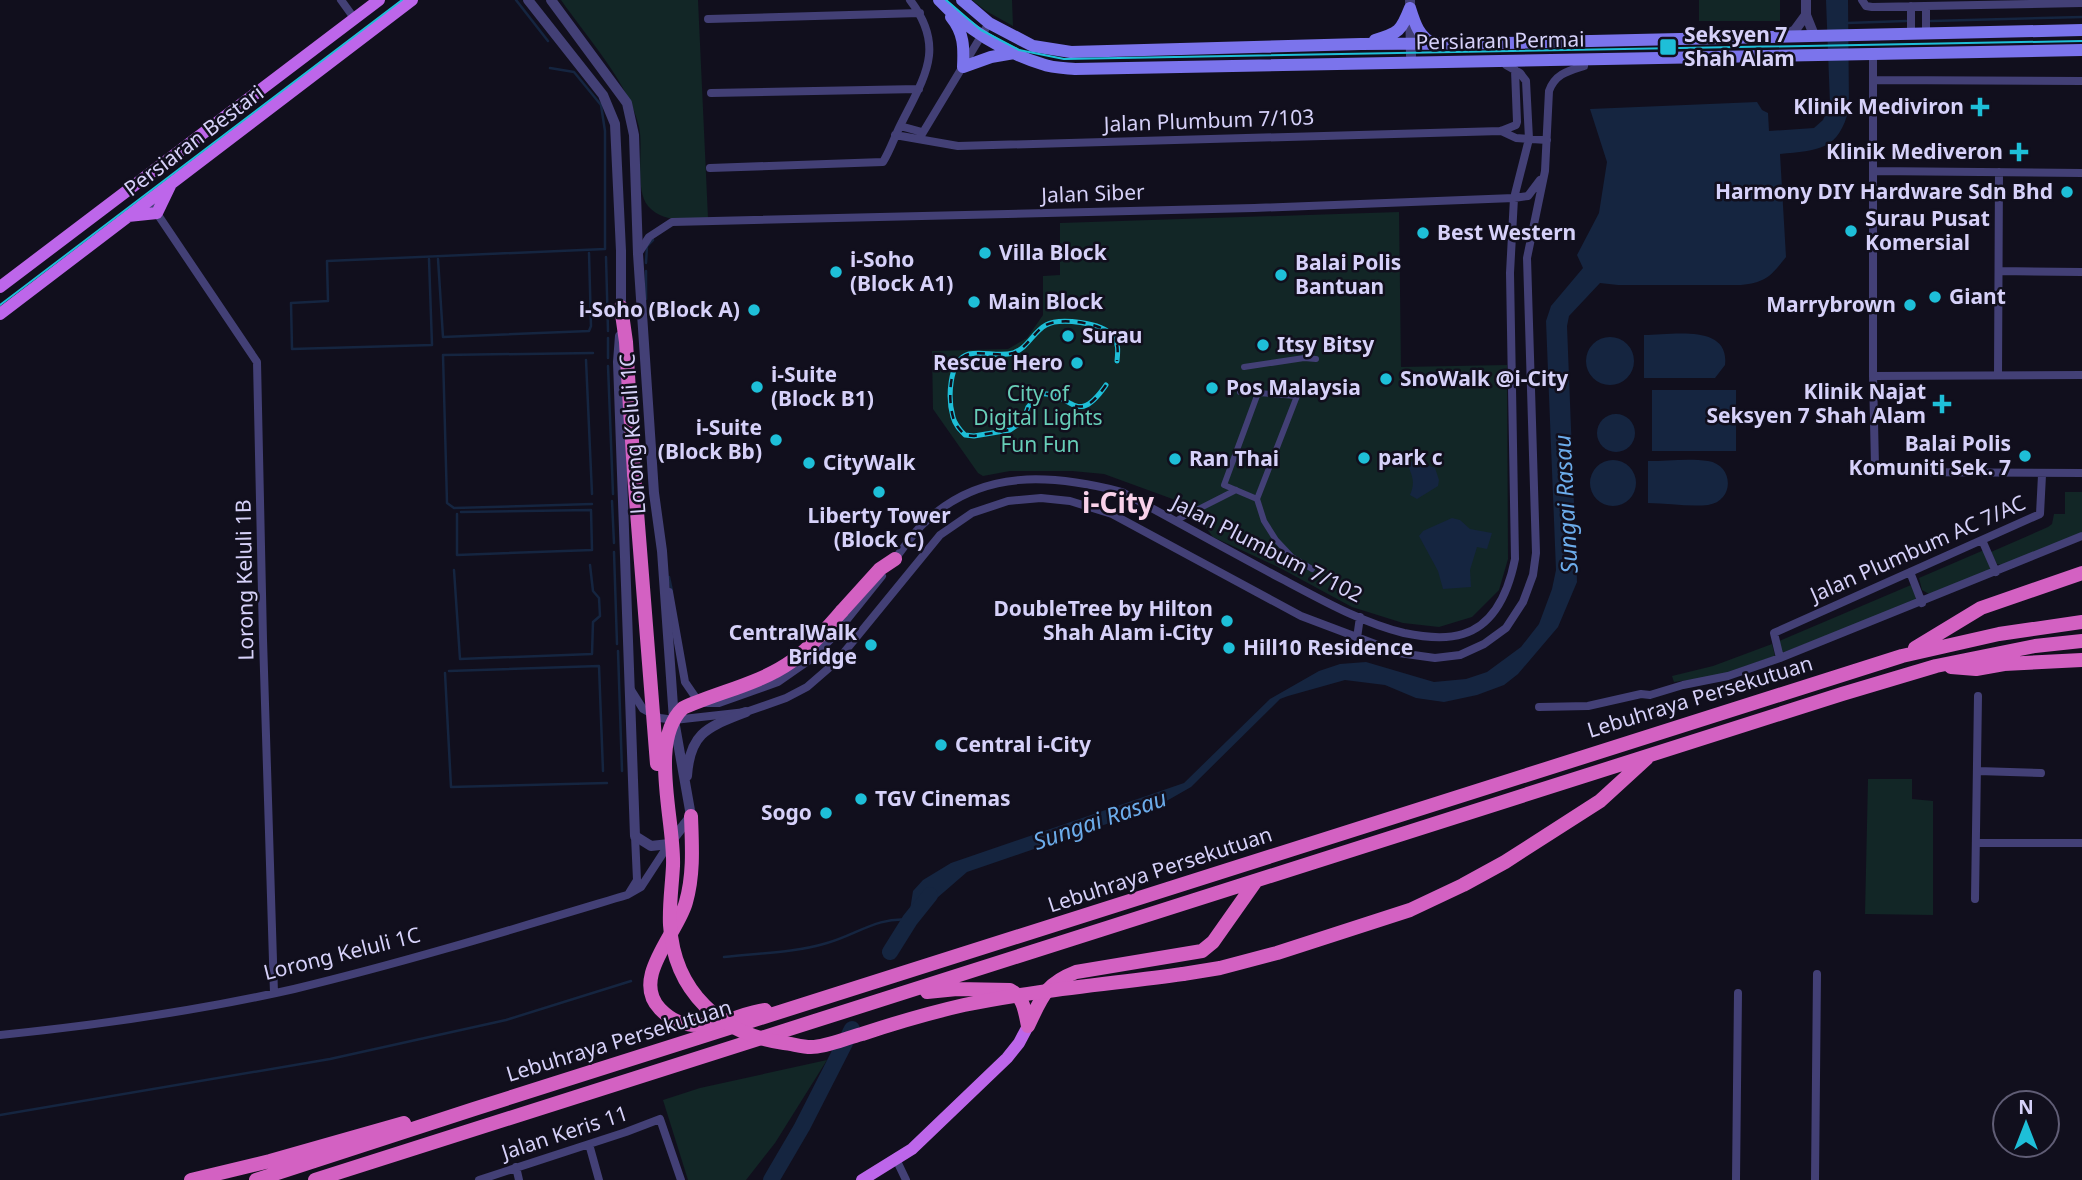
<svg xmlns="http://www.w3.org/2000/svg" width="2082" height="1180" font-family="'Noto Sans',sans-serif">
<rect width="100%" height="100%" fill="#110f1d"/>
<!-- green -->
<path fill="#122626" d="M561 0H698L708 218C686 219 664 224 648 206 634 189 644 149 639 127 630 85 586 36 561 0Z
M972 0H1012L1013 26 986 11Z
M1699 0H1780V21H1699Z
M1399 212 1401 367 1507 365 1508 559 1499 590 1472 617 1439 627 1403 623 1352 607 1280 568 1213 537 1189 505 1104 474 1072 471H1010L983 476 978 473 933 409 932 351 1008 349 1027 338 1043 315V276L1060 275V223Z
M2065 492H2082V533L2001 565 1997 564 1991 552 2048 527 2052 524 2054 514H2065Z
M1984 550 1991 570 1929 594 1922 590 1919 578Z
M1911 585 1917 600 1782 653 1777 642Z
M1772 644 1775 656 1716 676 1674 682 1672 676 1713 666Z
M1868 779H1912V799L1933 801V915L1865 914Z
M827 1060 775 1143 746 1180H688L663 1100 700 1088Z"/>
<!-- water -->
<path fill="#152540" d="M1826 0H1848L1849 108C1839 151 1818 150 1780 154L1786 257C1770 277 1766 282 1741 285H1618L1600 283 1569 316 1567 326 1577 582 1558 627 1518 674 1504 685 1477 695 1444 702 1416 698 1385 685 1345 680 1288 696 1280 699 1191 787 1156 807 967 872 922 911 910 910 913 891 923 880 951 863 1184 783 1270 699 1319 671 1340 664 1366 662 1434 682 1466 679 1487 672 1521 647 1539 624 1552 589 1556 570 1546 321 1551 306 1583 268 1577 255 1599 213 1607 162 1590 109 1757 102 1762 110 1768 113 1769 131 1814 128 1823 120 1830 104Z
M1644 335C1671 335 1730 323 1725 365L1715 378H1644Z
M1586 361a24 24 0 1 1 48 0a24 24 0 1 1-48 0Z
M1652 390H1736V451H1652Z
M1597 433a19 19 0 1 1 38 0a19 19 0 1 1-38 0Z
M1413 460 1435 468 1439 480 1438 486 1417 499 1410 495C1415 483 1413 477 1408 466Z
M1590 483a23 23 0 1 1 46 0a23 23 0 1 1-46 0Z
M1648 461C1667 461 1689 458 1708 461 1734 465 1735 501 1708 505 1689 507 1667 503 1648 503Z
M1452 518 1460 520 1470 529 1492 533 1487 549 1477 547 1470 570 1471 587 1443 589 1438 571 1419 536 1423 531Z"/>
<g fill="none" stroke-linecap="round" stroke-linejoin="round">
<!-- stream -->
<path stroke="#152540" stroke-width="2.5" d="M516 0 548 41
M1931 21 2082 17
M1847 23 1906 21
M606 257 608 331
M429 259 432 345 292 349 291 303 328 301 327 261 605 249V131L601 105 574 72 550 68
M438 259 443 337 589 331 591 326 589 253
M646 263 647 246 653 240
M646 271V299
M608 338V358
M586 360 592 494
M608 366 613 494
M612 501 614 543
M592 504 454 508 447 503 443 355 593 353
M457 514V555L592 550 591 510 461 512
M614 552 617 644
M454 570 460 659 592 654 593 622 600 616 599 598 593 591 590 565
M669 577 672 591
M618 651 622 771
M449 671 599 666 603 771
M445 673 451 787 607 783
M724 957C759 953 794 953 827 943 856 935 878 916 910 920
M0 1115 330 1059 506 1020 631 981"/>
<!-- river -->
<path stroke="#152540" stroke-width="16" d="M890 952 910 920 930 895
M771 1180 802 1127 852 1029"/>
<!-- pedestrian -->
<path stroke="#434076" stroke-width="6" d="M1244 367 1304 358 1316 359
M1240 392 1258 393 1224 485 1257 499
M1258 393 1297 396 1257 499 1264 521 1276 540 1292 557 1312 569
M1175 521 1236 490"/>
<!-- minor -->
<path stroke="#434076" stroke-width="8" d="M341 0 354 18
M1862 0 1866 6 1872 7 2082 3
M1911 6V34
M1926 6V34
M708 19 920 13
M1873 55V376L1875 466 1884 472 2082 473
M1873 80 2082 81
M711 93 919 89
M900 126 922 132
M1501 131 1516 138 1547 140
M895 135 958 146 1501 131 1516 125 1517 122 1515 70
M919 139 989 23
M710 168 883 162C891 149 895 135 902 122 925 76 946 47 910 0
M1873 171 2082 173
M148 200 257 362 263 639 274 993
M638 254 649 237 672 222 1254 208 1514 198 1528 196 1540 180
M1999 271 2082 272
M1998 375 1999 172
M1873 376 2082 375
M1982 540 1996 572
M894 560C904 548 913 533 924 523 981 468 1052 474 1122 492 1176 521 1229 551 1282 579 1320 599 1362 623 1404 633 1423 637 1444 640 1463 634 1496 624 1509 589 1515 559L1510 273 1514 198 1529 139 1526 81 1520 73 1506 65
M1910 572 1922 603
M669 592 685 682 696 698 705 703H719L778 682 811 659 833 637 882 576
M1357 638 1360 617
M1780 658 1774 633 2040 514 2042 475
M631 690 643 709 660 718 674 720 746 712 786 698 807 687 837 661 940 535 972 513 1008 501 1041 498 1070 501 1112 514 1301 616 1399 653 1435 658 1460 655 1484 644 1506 628 1523 602 1533 575 1536 553 1527 258 1545 171 1549 91C1555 74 1568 71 1584 66
M1539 707 1588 706 1641 694 1650 695 1683 685 1728 676 1780 658 2082 536
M1978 771 2041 773
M1976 843H2082
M629 893 637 880 635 836
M1975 899 1978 696
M0 1035C99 1025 197 1011 294 989 406 962 517 928 627 895L641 887 669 844
M589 1144 599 1180
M896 1159 906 1180
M516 1167 519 1180
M479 1180 626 1132 660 1119 681 1180
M1736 1180 1738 993
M1815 1180 1817 974"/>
<!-- tertiary -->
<path stroke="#434076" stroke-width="10" d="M528 0 603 95 615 124 621 251V313
M551 0 627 103 634 135 638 254 654 493 662 551 674 720 691 816 669 844 651 846 635 836 618 362 620 336
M1410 0 1411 56
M1806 0V15L1814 35
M1784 37 1795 30 1806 15
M687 776C690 731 709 727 746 712"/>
<!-- secondary -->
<path stroke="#7b74ec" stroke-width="12" d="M939 0C965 28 1005 53 1042 64 1052 68 1064 68 1075 69L2082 50
M962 0 989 23 1033 46 1071 52 1361 44 1507 43 2082 30
M1410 8C1415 24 1419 37 1434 44
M951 17C964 33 964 47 963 67L991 57 1014 53
M1375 40C1399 33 1401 31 1410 8"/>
<!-- primary -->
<path stroke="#bd66ea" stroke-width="12" d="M128 216 157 213 170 186
M0 287 379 0
M0 314 412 0
M862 1180 912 1149 1007 1058 1019 1043 1028 1026"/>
<!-- trunk -->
<path stroke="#d361c2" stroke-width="14" d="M621 307 626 342 634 474
M842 611 880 569 895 559
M1915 648 1981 608 2082 573
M1951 667 1976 669 2004 664 2082 660
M691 816C692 845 694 874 686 902 678 933 630 978 660 1009 671 1020 681 1025 697 1025 720 1026 743 1013 765 1010
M1183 974 1220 968 1277 953 1410 910 1463 885 1505 862 1600 801 1647 758
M927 992 957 989 1010 990C1024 997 1025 1012 1028 1026
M1028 1026C1042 997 1045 984 1076 972L1202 951 1213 942 1256 881
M191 1180 270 1161 404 1123
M256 1180 474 1109 1902 656 1999 634 2082 622
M315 1180 1842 694 1936 666 2035 646 2082 641"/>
<!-- tram -->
<path stroke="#1ebfd8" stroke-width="2" d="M946 0 981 30 1019 50 1064 59 2082 41
M0 305 402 0"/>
<defs>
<path id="rail" d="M1106 385C1075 430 1072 390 1039 394L1028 407 1023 421 1010 430 974 436 965 435C960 430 955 425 953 417 948 400 948 360 969 354 983 351 999 357 1013 353 1028 348 1033 332 1046 325 1060 317 1102 323 1112 335 1119 343 1118 351 1117 361"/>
</defs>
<!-- rail casing -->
<use href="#rail" stroke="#1ebfd8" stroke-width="5"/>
<!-- rail -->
<use href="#rail" stroke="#110f1d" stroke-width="2.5" stroke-dasharray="8" stroke-linecap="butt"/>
<!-- trunk-bridge -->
<path stroke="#d361c2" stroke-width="14" d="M634 474 657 764
M842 611C826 629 811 647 792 661 760 684 718 692 683 708 648 741 675 821 673 866 672 886 669 905 670 925 674 991 720 1034 784 1043 793 1044 802 1047 811 1047 827 1047 846 1038 862 1034 895 1023 929 1013 964 1005 1036 990 1110 984 1183 974"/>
</g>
<!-- markers -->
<g fill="#1ebfd8" stroke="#110f1d" stroke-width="2.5">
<rect x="1659" y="38" width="18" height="18" rx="3.5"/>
<path d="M1976.5 96.5h7v7h7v7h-7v7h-7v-7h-7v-7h7z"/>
<path d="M2015.5 141.5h7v7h7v7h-7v7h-7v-7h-7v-7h7z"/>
<circle cx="2067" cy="192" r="7"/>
<circle cx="1851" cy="231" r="7"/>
<circle cx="1423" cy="233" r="7"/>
<circle cx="985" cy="253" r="7"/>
<circle cx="836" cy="272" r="7"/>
<circle cx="1281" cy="275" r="7"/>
<circle cx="1935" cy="297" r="7"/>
<circle cx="974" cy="302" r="7"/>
<circle cx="1910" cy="305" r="7"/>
<circle cx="754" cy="310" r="7"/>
<circle cx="1068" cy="336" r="7"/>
<circle cx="1263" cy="345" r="7"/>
<circle cx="1077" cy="363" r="7"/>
<circle cx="1386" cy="379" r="7"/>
<circle cx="757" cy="387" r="7"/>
<circle cx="1212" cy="388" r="7"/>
<path d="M1938.5 393.5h7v7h7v7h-7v7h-7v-7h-7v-7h7z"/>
<circle cx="776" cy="440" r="7"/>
<circle cx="2025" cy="456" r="7"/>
<circle cx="1364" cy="458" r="7"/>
<circle cx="1175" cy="459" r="7"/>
<circle cx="809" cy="463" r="7"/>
<circle cx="879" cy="492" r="7"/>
<circle cx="1227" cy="621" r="7"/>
<circle cx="871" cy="645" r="7"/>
<circle cx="1229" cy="648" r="7"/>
<circle cx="941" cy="745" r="7"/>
<circle cx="861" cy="799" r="7"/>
<circle cx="826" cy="813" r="7"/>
</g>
<g text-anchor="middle" stroke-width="5" stroke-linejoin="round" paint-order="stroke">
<!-- poi labels -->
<g font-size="21" font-weight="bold" fill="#d6d1f9" stroke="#110f1d" text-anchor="start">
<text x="1684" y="42">Seksyen 7<tspan x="1684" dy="24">Shah Alam</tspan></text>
<text x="1964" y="114" text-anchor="end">Klinik Mediviron</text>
<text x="2003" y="159" text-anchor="end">Klinik Mediveron</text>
<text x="2053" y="199" text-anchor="end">Harmony DIY Hardware Sdn Bhd</text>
<text x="1865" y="226">Surau Pusat<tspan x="1865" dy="24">Komersial</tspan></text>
<text x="1437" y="240">Best Western</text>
<text x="999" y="260">Villa Block</text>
<text x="850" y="267">i-Soho<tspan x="850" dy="24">(Block A1)</tspan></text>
<text x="1295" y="270">Balai Polis<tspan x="1295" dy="24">Bantuan</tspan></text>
<text x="1949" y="304">Giant</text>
<text x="988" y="309">Main Block</text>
<text x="1896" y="312" text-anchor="end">Marrybrown</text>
<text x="740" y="317" text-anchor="end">i-Soho (Block A)</text>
<text x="1082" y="343">Surau</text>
<text x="1277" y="352">Itsy Bitsy</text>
<text x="1063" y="370" text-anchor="end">Rescue Hero</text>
<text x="771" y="382">i-Suite<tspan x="771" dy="24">(Block B1)</tspan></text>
<text x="1400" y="386">SnoWalk @i-City</text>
<text x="1226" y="395">Pos Malaysia</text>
<text x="1926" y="399" text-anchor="end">Klinik Najat<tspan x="1926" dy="24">Seksyen 7 Shah Alam</tspan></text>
<text x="762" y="435" text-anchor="end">i-Suite<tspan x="762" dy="24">(Block Bb)</tspan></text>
<text x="2011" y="451" text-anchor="end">Balai Polis<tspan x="2011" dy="24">Komuniti Sek. 7</tspan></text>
<text x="1378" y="465">park c</text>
<text x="1189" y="466">Ran Thai</text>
<text x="823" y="470">CityWalk</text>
<text x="879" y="523" text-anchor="middle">Liberty Tower<tspan x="879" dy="24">(Block C)</tspan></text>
<text x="1213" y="616" text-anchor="end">DoubleTree by Hilton<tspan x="1213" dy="24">Shah Alam i-City</tspan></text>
<text x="857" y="640" text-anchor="end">CentralWalk<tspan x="857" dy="24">Bridge</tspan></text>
<text x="1243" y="655">Hill10 Residence</text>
<text x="955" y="752">Central i-City</text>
<text x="875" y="806">TGV Cinemas</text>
<text x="812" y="820" text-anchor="end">Sogo</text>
</g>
<!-- street labels -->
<g font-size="21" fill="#d6d1f9" stroke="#110f1d">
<text transform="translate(1500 41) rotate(-1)" y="7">Persiaran Permai</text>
<text transform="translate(1209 121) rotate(-2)" y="7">Jalan Plumbum 7/103</text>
<text transform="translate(194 141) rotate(-37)" y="7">Persiaran Bestari</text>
<text transform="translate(1093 194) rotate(-2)" y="7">Jalan Siber</text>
<text transform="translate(633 434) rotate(-94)" y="7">Lorong Keluli 1C</text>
<text transform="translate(1267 549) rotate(27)" y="7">Jalan Plumbum 7/102</text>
<text transform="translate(1918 549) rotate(-24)" y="7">Jalan Plumbum AC 7/AC</text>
<text transform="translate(245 580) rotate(-91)" y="7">Lorong Keluli 1B</text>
<text transform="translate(1700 697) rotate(-17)" y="7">Lebuhraya Persekutuan</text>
<text transform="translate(1160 870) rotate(-18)" y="7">Lebuhraya Persekutuan</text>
<text transform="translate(342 954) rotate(-14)" y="7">Lorong Keluli 1C</text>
<text transform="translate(619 1041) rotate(-17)" y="7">Lebuhraya Persekutuan</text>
<text transform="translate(565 1133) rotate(-18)" y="7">Jalan Keris 11</text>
</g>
<!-- park labels -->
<g font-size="21" fill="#67ceb8" stroke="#110f1d">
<text x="1038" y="401">City of<tspan x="1038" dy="24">Digital Lights</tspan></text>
<text x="1040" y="452">Fun Fun</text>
</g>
<!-- water labels -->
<g font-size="23" font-style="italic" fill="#6caceb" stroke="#110f1d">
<text transform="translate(1566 504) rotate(-93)" y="8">Sungai Rasau</text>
<text transform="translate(1100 820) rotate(-19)" y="8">Sungai Rasau</text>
</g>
<!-- district labels -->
<g font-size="28" font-weight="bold" fill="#f9d2ea" stroke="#110f1d">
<text x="1118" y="513">i-City</text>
</g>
</g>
<!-- north arrow -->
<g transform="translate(2026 1124)"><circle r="33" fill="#110f1d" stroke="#605d75" stroke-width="2"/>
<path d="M0-5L12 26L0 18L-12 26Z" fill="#1ebfd8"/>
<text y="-10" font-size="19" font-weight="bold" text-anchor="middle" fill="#d6d1f9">N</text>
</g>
</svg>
